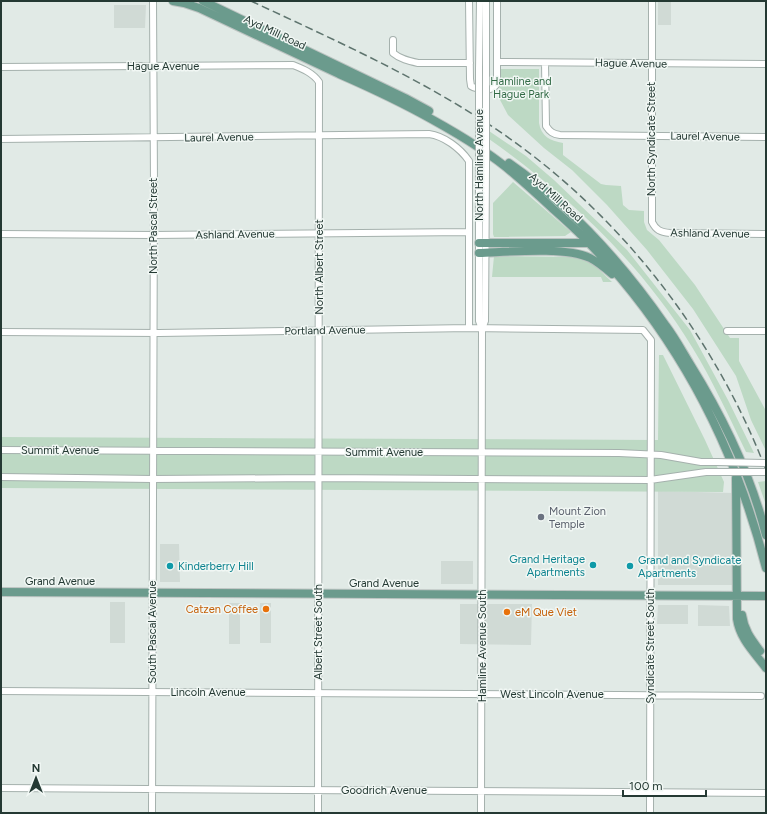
<svg xmlns="http://www.w3.org/2000/svg" width="767" height="814" font-family="Figtree,sans-serif">
<rect width="100%" height="100%" fill="#e1eae6"/>
<!-- built -->
<path fill="#d0dad5" d="M658 1H671V25H658Z
M114 5H146L145 28H114Z
M658 491 733 493 732 585H658Z
M160 544H179L180 582H160Z
M441 561H473V584H441Z
M110 602H125V643H110Z
M229 603H240V644H229Z
M260 603H271V643H260Z
M460 604H532L531 645 460 644Z
M658 605H688V624H657Z
M698 605 729 606 730 626H698Z"/>
<!-- green -->
<path fill="#bdd9c4" d="M500 69H539V123C541 136 550 141 563 143V155L601 184 606 185 621 186 623 205 629 210 644 211V222L647 230 659 240 695 285 730 338H739V361L766 411V451L751 420 736 376 693 309 647 250 607 205 572 170 544 148 508 115 499 98Z
M489 131 526 156 554 180 627 250 642 269 690 330 728 400 754 453 746 452C729 417 713 381 692 347 641 263 569 196 489 139Z
M513 182 571 232 565 236 494 237 493 234V203Z
M494 256 574 257 591 262 612 282H603L601 277H492Z
M659 355H663L705 440 724 482 723 492 1 488V437L658 440Z
M766 481V505L758 482Z"/>
<g fill="none" stroke-linecap="round" stroke-linejoin="round">
<defs>
<path id="minor" d="M469 1 470 79 471 86C476 89 491 92 495 86 497 85 497 82 497 80V1
M486 1V68
M652 1V222C656 230 660 232 670 233L766 234
M393 40V53C400 59 409 61 418 63H470
M497 62 766 64
M545 63 546 126C550 132 553 134 560 135L766 137
M1 67 293 65C303 69 313 73 319 82L318 813
M479 69 480 1
M1 139 429 134C444 136 460 148 469 161V328
M479 169V321L482 329
M1 234 153 235 469 232
M727 331H766
M1 332 159 333 469 328 643 330 651 340V346L650 813
M1 450 619 453 661 455 701 462H717
M1 477 152 479 318 478 650 480 706 472H721
M1 691 761 696
M1 788 766 793
M152 813 154 186 153 1
M481 813 482 329 485 321 486 169"/>
<path id="major" d="M173 1 184 3 199 8C246 30 292 52 339 74 371 88 403 103 433 120 460 135 490 153 513 173 526 184 538 195 551 207 564 219 578 231 590 244 678 336 735 445 766 568
M203 1 405 98 429 111
M509 163C571 206 623 264 666 326 675 338 682 351 690 364 723 417 751 475 766 535
M479 243H592
M479 253C507 252 565 246 590 258 598 262 605 268 612 274
M736 478 737 619C740 639 754 652 766 668
M1 592 766 596
M742 615C744 630 751 639 760 651"/>
</defs>
<!-- minor casing -->
<use href="#minor" stroke="#a5b1ad" stroke-width="8"/>
<!-- major casing -->
<use href="#major" stroke="#bdc4c2" stroke-width="10"/>
<!-- minor -->
<use href="#minor" stroke="#fff" stroke-width="6"/>
<!-- major -->
<use href="#major" stroke="#6b9b8d" stroke-width="8"/>
<!-- rail -->
<path stroke="#5e746e" stroke-width="1.5" stroke-dasharray="8 4" stroke-linecap="butt" d="M251 1C330 38 409 73 482 120 610 201 712 329 766 470"/>
<defs>
<path id="minor-bridge" d="M479 169V69
M486 169V68
M717 462 766 463
M721 472H766"/>
</defs>
<!-- minor-bridge casing -->
<use href="#minor-bridge" stroke="#a5b1ad" stroke-width="8" stroke-linecap="butt"/>
<!-- minor-bridge -->
<use href="#minor-bridge" stroke="#fff" stroke-width="6"/>
</g>
<!-- markers -->
<circle fill="#6b7280" stroke="#f1f7f4" stroke-width="1.5" cx="541" cy="517" r="4"/>
<g fill="#0f9aa8" stroke="#f1f7f4" stroke-width="1.5">
<circle cx="593" cy="565" r="4"/>
<circle cx="170" cy="566" r="4"/>
<circle cx="630" cy="566" r="4"/>
</g>
<g fill="#e8710a" stroke="#f1f7f4" stroke-width="1.5">
<circle cx="266" cy="609" r="4"/>
<circle cx="507" cy="612" r="4"/>
</g>
<g text-anchor="middle" stroke-width="3" stroke-linejoin="round" paint-order="stroke">
<!-- street labels -->
<g font-size="11" fill="#243933" stroke="#f1f7f4">
<text transform="translate(275 32) rotate(25)" y="4">Ayd Mill Road</text>
<text transform="translate(631 63) rotate(1)" y="4">Hague Avenue</text>
<text x="163" y="70">Hague Avenue</text>
<text transform="translate(705 136) rotate(1)" y="4">Laurel Avenue</text>
<text transform="translate(219 137) rotate(-1)" y="4">Laurel Avenue</text>
<text transform="translate(651 139) rotate(-90)" y="4">North Syndicate Street</text>
<text transform="translate(479 165) rotate(-90)" y="4">North Hamline Avenue</text>
<text transform="translate(556 197) rotate(42)" y="4">Ayd Mill Road</text>
<text transform="translate(153 226) rotate(-90)" y="4">North Pascal Street</text>
<text transform="translate(710 233) rotate(1)" y="4">Ashland Avenue</text>
<text transform="translate(235 234) rotate(-1)" y="4">Ashland Avenue</text>
<text transform="translate(319 267) rotate(-90)" y="4">North Albert Street</text>
<text transform="translate(325 330) rotate(-1)" y="4">Portland Avenue</text>
<text x="60" y="454">Summit Avenue</text>
<text x="384" y="456">Summit Avenue</text>
<text x="60" y="585">Grand Avenue</text>
<text x="384" y="587">Grand Avenue</text>
<text transform="translate(152 632) rotate(-90)" y="4">South Pascal Avenue</text>
<text transform="translate(318 632) rotate(-90)" y="4">Albert Street South</text>
<text transform="translate(482 646) rotate(-90)" y="4">Hamline Avenue South</text>
<text transform="translate(650 646) rotate(-90)" y="4">Syndicate Street South</text>
<text x="208" y="696">Lincoln Avenue</text>
<text x="552" y="698">West Lincoln Avenue</text>
<text x="384" y="794">Goodrich Avenue</text>
</g>
<!-- park labels -->
<g font-size="11" fill="#336b47" stroke="#f1f7f4">
<text x="521" y="85">Hamline and<tspan x="521" dy="13">Hague Park</tspan></text>
</g>
<!-- worship labels -->
<g font-size="11" fill="#5b616d" stroke="#f1f7f4" text-anchor="start">
<text x="549" y="515">Mount Zion<tspan x="549" dy="13">Temple</tspan></text>
</g>
<!-- culture labels -->
<g font-size="11" fill="#0d838f" stroke="#f1f7f4" text-anchor="start">
<text x="585" y="563" text-anchor="end">Grand Heritage<tspan x="585" dy="13">Apartments</tspan></text>
<text x="638" y="564">Grand and Syndicate<tspan x="638" dy="13">Apartments</tspan></text>
<text x="178" y="570">Kinderberry Hill</text>
</g>
<!-- food labels -->
<g font-size="11" fill="#c56008" stroke="#f1f7f4" text-anchor="end">
<text x="258" y="613">Catzen Coffee</text>
<text x="515" y="616" text-anchor="start">eM Que Viet</text>
</g>
</g>
<!-- border -->
<rect width="767" height="814" fill="none" stroke="#243933" stroke-width="4"/>
<!-- north arrow -->
<g transform="translate(36 778)" stroke="#f1f7f4" stroke-width="3" paint-order="stroke">
<path d="M0-3L7 15L0 10L-7 15Z" fill="#243933"/>
<text y="-6" font-size="11" font-weight="bold" text-anchor="middle" fill="#243933">N</text>
</g>
<!-- scale -->
<path d="M623 790v6h83v-6" fill="none" stroke="#243933" stroke-width="2"/>
<text x="629" y="790" font-size="12" fill="#243933" stroke="#f1f7f4" stroke-width="3" paint-order="stroke">100 m</text>
</svg>
